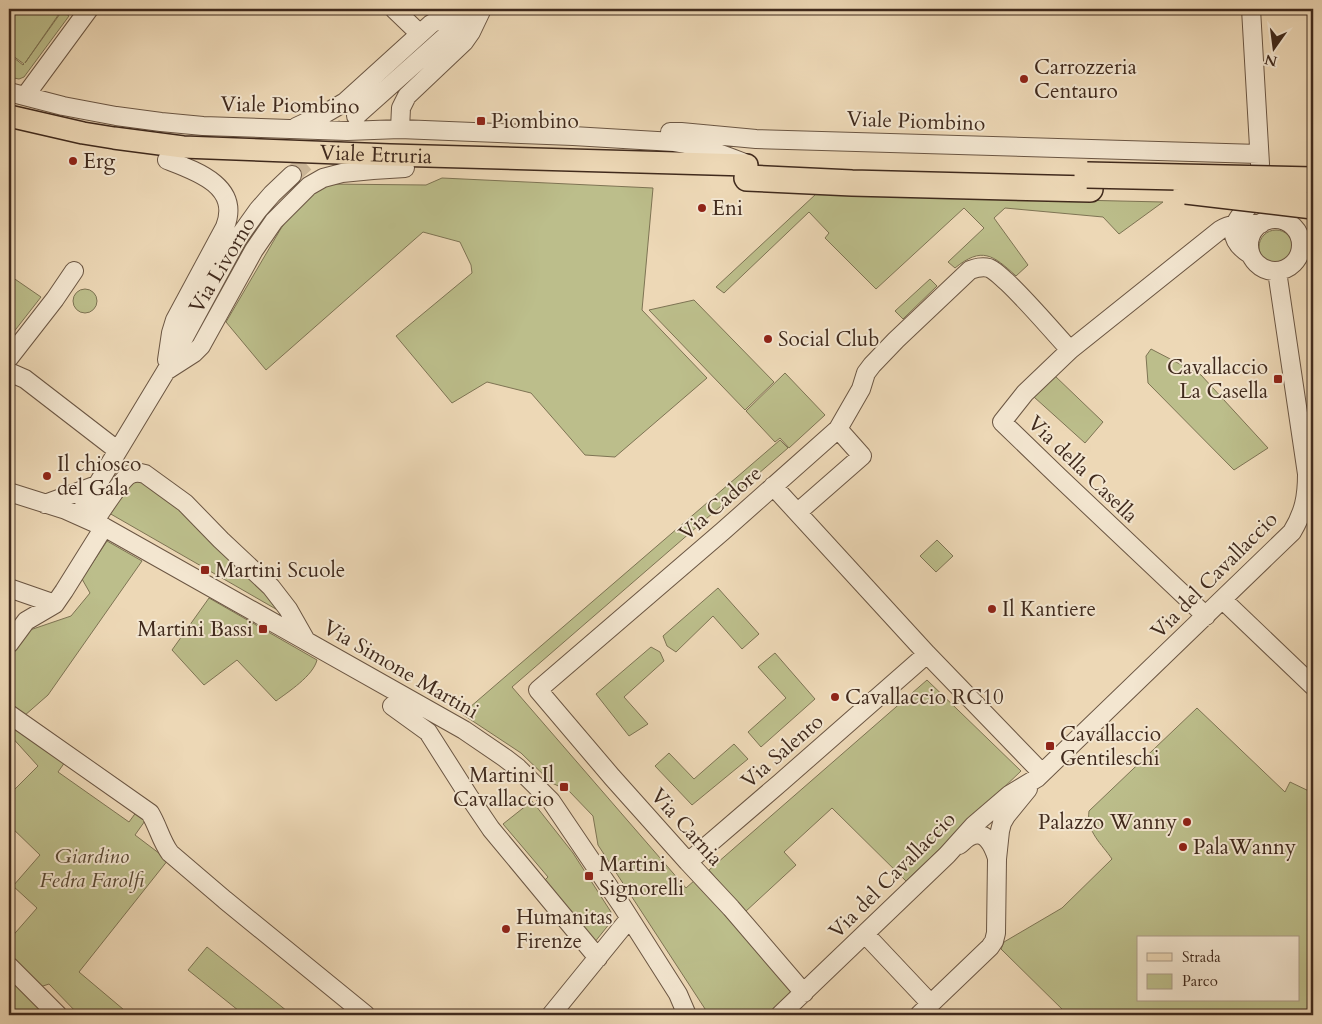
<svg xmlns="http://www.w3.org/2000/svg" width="1322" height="1024" font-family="Cardo,serif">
<rect width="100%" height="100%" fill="#edd8b6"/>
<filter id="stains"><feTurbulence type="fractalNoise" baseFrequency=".004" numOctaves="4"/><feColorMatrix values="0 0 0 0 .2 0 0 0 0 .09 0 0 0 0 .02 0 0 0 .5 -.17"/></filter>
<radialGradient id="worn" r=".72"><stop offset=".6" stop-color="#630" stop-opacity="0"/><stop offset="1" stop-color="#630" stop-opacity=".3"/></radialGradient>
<!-- green -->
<path fill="#bcbe8b" stroke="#7e7454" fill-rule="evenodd" d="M9 9H58L61 11 25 63 62 11 69 16 24 77 19 79 9 77V54L23 65 24 64 9 53Z
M442 178 653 188 642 310 707 378 615 457 585 455 531 393 487 382 452 403 396 336 472 273 471 265 460 242 423 232 266 370 226 322 280 230 292 212 299 204 326 184 426 185Z
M816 194 1163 202 1119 234 1103 217 1005 208 994 218 1028 265 1016 276C993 255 982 246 955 268L948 262 984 228 964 208 876 289 825 238 829 233 809 212 724 293 716 287Z
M1259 247a17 17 0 1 1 34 0a17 17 0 1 1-34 0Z
M9 275 41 297 9 338Z
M930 279 937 286 903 319 895 311Z
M73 301a12 12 0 1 1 24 0a12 12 0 1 1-24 0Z
M694 300 774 382 745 410 649 310Z
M1151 349 1201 375 1268 448 1234 470 1148 383 1146 356Z
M785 373 825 415 789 448 780 438 775 442 746 411Z
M1054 375 1103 422 1085 443 1034 397Z
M780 440 788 448 512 687 686 888 695 880 792 993 769 1015H709L598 845 593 816 569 791 552 783 521 753 462 714Z
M138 476 183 507 276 601 281 612 109 513 132 480Z
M937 540 953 556 936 572 920 556Z
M107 541 142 561 48 695 24 716 9 704V657L27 631 71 616 90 593 82 579Z
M718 588 759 634 742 649 713 616 676 652 667 646 663 636Z
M209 598 317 660C313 676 288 692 276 701L237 660 204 685 172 650Z
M651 647 660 652 664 661 624 697 648 724 629 736 596 694Z
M775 653 815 699 761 747 748 732 786 698 758 667Z
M927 680 1021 771 906 881 832 808 784 852 796 865 745 912 709 870Z
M1197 708 1285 792 1290 782 1313 793V1015H1068L1001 949 1004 942 1062 908 1112 859C1102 844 1086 832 1089 811ZM1138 938H1298V1000H1138Z
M9 724 65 762 58 772 129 822 137 811 147 818 135 835 168 860 79 972 130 1015H79L49 984 40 987 9 956V940L37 908 13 886 40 855 9 825V795L38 766 9 734Z
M734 744 748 759 692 805 655 766 669 753 694 779Z
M532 801 573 853 611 912 610 923 594 943 544 881 548 877 503 824Z
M207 947 292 1015H244L188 970Z
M9 974 49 1015H9Z"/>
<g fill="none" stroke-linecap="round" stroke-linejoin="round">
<!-- minor-tunnel -->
<path stroke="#cab597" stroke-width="18" stroke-dasharray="18 9" stroke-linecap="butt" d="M292 175 349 123"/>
<defs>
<path id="minor" d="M394 9 420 34
M1251 9 1260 164
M9 92 63 106 116 116 161 122 203 126 347 131 400 129 573 136 674 142C698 145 719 153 742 162
M25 96 89 9
M356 116 475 10
M296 127 326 113 345 102 431 24 440 19 464 9
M400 129 401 108 407 96 464 42 471 32 482 9
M670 132H681L756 139 1259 154
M1248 207C1229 225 1228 241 1251 255
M1249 245a26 26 0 1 1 52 0a26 26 0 1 1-52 0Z
M9 358 55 299 74 271
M167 360 171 333 175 320 225 227C241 186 196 171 167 160
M166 371 194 353 201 346 254 250 274 221 309 186 323 178 342 173 373 170 405 168
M9 372 25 379 117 450
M838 429 861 389 866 373 872 365 896 340 970 270C976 268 982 266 989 268 996 271 1001 277 1007 282 1029 303 1049 327 1070 350
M773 486 927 654 1042 773
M9 492 66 510 104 527 464 730 505 758 518 768 551 801 622 906 678 994 687 1015
M45 504 97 485
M798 512 862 456 838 429 723 531 538 690 612 777 688 862 731 908 804 993
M79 515 166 371 238 238 258 210 272 194 292 175
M94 522C100 513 121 480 129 475 134 472 139 472 145 474L185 503 221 540 271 587 288 609 305 639
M9 588 55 604
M1223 600 1313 686
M1206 616 1059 477 1002 422 1025 393 1070 350 1220 230C1232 222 1247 224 1261 224
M9 644 26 621 55 604 64 591 104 527
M392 706 428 732 470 798 491 829 598 958
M9 714 150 813C158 826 161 841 170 853L225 900 366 1015
M959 845C962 843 965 839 969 837 985 828 993 845 997 858
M688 862 780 783 927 654
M865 934 931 1004
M9 966 58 1015
M551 1015 629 919
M780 1015 947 855 974 825 1009 795 1037 778 1292 532C1304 512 1307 497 1307 474L1277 271
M919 1015 990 947 994 941 996 933 997 859 1000 831 1002 823 1006 816 1028 789"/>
<g id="major">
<path id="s1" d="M9 116 83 133 114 138 183 147 390 155 747 165"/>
</g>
<path id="highway" d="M747 178 852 183 1090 189"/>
</defs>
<!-- minor casing -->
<use href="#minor" stroke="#6b5643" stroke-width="20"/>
<!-- major casing -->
<use href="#major" stroke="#402a1d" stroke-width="24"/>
<!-- highway casing -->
<use href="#highway" stroke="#402a1d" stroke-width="28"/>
<!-- minor -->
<use href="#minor" stroke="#f3e6d0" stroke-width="18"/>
<!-- major -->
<use href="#major" stroke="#edd8b6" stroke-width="21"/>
<!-- highway -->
<use href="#highway" stroke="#edd8b6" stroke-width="25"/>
<defs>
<path id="highway-bridge" d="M1087 175 1313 180
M1186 191 1313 206"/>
</defs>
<!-- highway-bridge casing -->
<use href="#highway-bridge" stroke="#402a1d" stroke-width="28" stroke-linecap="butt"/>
<!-- highway-bridge -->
<use href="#highway-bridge" stroke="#edd8b6" stroke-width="25"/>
</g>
<!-- markers -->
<g fill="#8f2418" stroke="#f3e6d0" stroke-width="2">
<circle cx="1024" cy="79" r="5"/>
<rect x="476" y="116" width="10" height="10" rx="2.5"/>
<circle cx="73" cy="161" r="5"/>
<circle cx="702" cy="208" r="5"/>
<circle cx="768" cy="339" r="5"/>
<rect x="1273" y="374" width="10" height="10" rx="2.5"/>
<circle cx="47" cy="476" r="5"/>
<rect x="200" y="565" width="10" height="10" rx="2.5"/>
<circle cx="992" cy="609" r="5"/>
<rect x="258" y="624" width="10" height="10" rx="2.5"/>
<circle cx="835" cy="697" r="5"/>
<rect x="1045" y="741" width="10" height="10" rx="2.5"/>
<rect x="559" y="782" width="10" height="10" rx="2.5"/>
<circle cx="1187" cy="822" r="5"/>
<circle cx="1183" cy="847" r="5"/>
<rect x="584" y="871" width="10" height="10" rx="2.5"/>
<circle cx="506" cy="929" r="5"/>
</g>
<g text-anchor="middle" stroke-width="4" stroke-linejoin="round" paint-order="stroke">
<!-- poi labels -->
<g font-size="21" fill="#402a1d" stroke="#f3e6d0" text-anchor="start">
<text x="1034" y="74">Carrozzeria<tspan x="1034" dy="24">Centauro</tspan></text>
<text x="491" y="128">Piombino</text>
<text x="83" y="168">Erg</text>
<text x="712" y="215">Eni</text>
<text x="778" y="346">Social Club</text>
<text x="1268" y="374" text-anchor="end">Cavallaccio<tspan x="1268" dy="24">La Casella</tspan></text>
<text x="57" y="471">Il chiosco<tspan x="57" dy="24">del Gala</tspan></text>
<text x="215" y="577">Martini Scuole</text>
<text x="1002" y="616">Il Kantiere</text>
<text x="253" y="636" text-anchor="end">Martini Bassi</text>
<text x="845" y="704">Cavallaccio RC10</text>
<text x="1060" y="741">Cavallaccio<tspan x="1060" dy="24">Gentileschi</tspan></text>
<text x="554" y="782" text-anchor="end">Martini Il<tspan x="554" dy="24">Cavallaccio</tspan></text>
<text x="1177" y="829" text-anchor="end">Palazzo Wanny</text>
<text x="1193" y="854">PalaWanny</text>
<text x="599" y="871">Martini<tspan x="599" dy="24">Signorelli</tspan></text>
<text x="516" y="924">Humanitas<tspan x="516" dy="24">Firenze</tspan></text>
</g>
<!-- street labels -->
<g font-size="21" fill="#402a1d" stroke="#f3e6d0">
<text transform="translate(290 105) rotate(1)" y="7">Viale Piombino</text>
<text transform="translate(916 121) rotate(2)" y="7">Viale Piombino</text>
<text dy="7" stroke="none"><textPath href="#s1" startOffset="370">Viale Etruria</textPath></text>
<text transform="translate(222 265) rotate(-59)" y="7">Via Livorno</text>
<text transform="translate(1083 469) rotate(44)" y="7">Via della Casella</text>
<text transform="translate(720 503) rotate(-41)" y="7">Via Cadore</text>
<text transform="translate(1214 575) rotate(-45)" y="7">Via del Cavallaccio</text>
<text transform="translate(401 669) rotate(30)" y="7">Via Simone Martini</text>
<text transform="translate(782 751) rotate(-41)" y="7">Via Salento</text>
<text transform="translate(687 827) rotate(48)" y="7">Via Carnia</text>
<text transform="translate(892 875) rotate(-45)" y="7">Via del Cavallaccio</text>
</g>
<!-- park labels -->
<g font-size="21" font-style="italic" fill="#594833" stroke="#f3e6d0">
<text x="92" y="863">Giardino<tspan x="92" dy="24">Fedra Farolfi</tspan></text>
</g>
</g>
<!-- margin -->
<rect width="1322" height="1024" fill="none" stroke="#edd8b6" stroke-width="30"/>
<rect x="10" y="10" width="1302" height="1004" fill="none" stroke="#402a1d" stroke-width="2.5"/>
<rect x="15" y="15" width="1292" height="994" fill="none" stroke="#402a1d"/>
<!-- legend -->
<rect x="1137" y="936" width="162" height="65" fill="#f3e6d0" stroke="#ab9b88"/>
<rect x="1147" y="953" width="25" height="8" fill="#edd8b6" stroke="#ab9b88"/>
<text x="1182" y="962" font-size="15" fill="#402a1d">Strada</text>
<rect x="1147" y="974" width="25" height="15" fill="#bcbe8b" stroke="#ab9b88"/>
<text x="1182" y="986" font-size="15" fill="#402a1d">Parco</text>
<!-- north arrow -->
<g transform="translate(1274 48) rotate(194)" stroke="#f3e6d0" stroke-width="4" paint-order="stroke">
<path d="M0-4L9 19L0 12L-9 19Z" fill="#402a1d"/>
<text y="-8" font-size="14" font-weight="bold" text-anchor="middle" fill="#402a1d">N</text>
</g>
<rect width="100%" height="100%" filter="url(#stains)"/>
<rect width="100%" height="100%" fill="url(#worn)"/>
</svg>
